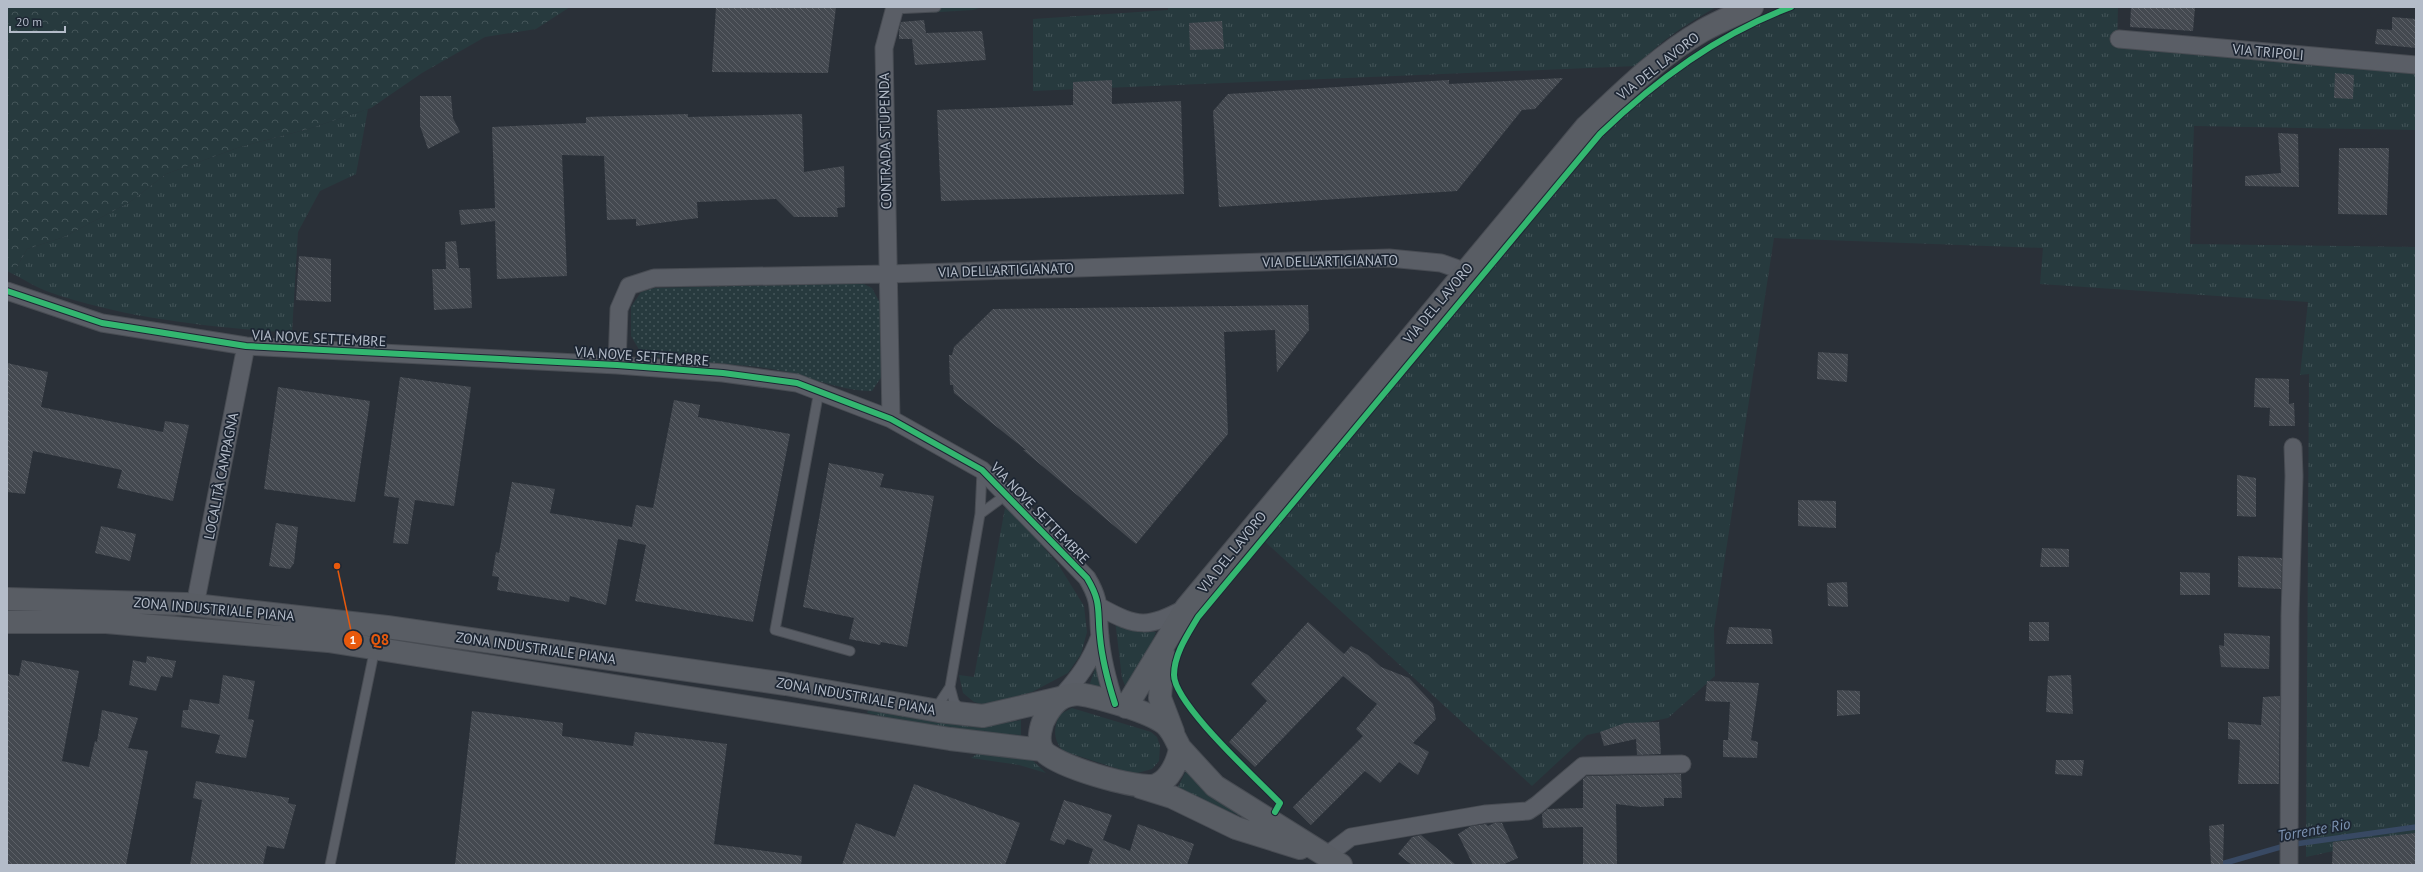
<svg xmlns="http://www.w3.org/2000/svg" width="2423" height="872" font-family="'PT Sans',sans-serif">
<defs>
<pattern id="grass-tufts" width="24" height="20" patternUnits="userSpaceOnUse"><rect width="24" height="20" fill="#273a3e"/><path d="M3 7l-1-3M5 7V3M7 7l1-3M15 17l-1-3M17 17v-4M19 17l1-3" fill="none" stroke="#445559"/></pattern>
<pattern id="forest-crowns" width="20" height="18" patternUnits="userSpaceOnUse"><rect width="20" height="18" fill="#273a3e"/><path d="M2 6a3 3 0 1 1 6 0M12 15a3 3 0 1 1 6 0" fill="none" stroke="#445559"/></pattern>
<pattern id="park-dots" width="8" height="8" patternUnits="userSpaceOnUse"><rect width="8" height="8" fill="#273a3e"/><path d="M2 2h.1M6 6h.1" fill="none" stroke="#445559" stroke-width="1.8" stroke-linecap="round"/></pattern>
<pattern id="building-back-hatch" width="6" height="6" patternUnits="userSpaceOnUse"><rect width="6" height="6" fill="#444950"/><path d="M-1 5l2 2M0 0l6 6M5-1l2 2" fill="none" stroke="#5d6168"/></pattern>
</defs>
<rect width="100%" height="100%" fill="#2a3038"/>
<!-- grass -->
<path fill="url(#grass-tufts)" d="M1168 7H1716C1687 24 1659 41 1637 66L1033 91V19L1168 10Z
M1796 7H2118L2117 47 2416 68V130L2194 126 2190 244 2416 247V833L2306 857 2309 374 2300 375 2308 302 2040 284 2043 248 1774 238 1714 629 1715 676 1668 718 1587 735 1532 786 1262 539 1591 140 1653 88 1704 51Z
M368 109 356 174 320 191 298 232 292 333C211 327 126 319 49 292 37 288 25 280 13 274L27 249 64 237 130 202 166 174 240 147 308 129Z
M1005 508 1012 511 1058 564 1084 606 1087 632 1081 654 1068 673 1032 692 985 705 974 702 963 693 959 675 974 677Z
M1115 620 1137 632H1156L1134 687 1126 688 1122 678Z
M1099 658 1105 689 1089 686Z
M869 708 980 728 1021 720V735L949 731 867 713Z
M1072 708 1151 732 1157 737 1160 746 1159 761 1152 769 1134 774 1063 751C1053 739 1053 728 1060 714Z
M983 750 1030 758 1046 773 1019 765 971 758Z
M1187 769 1259 824 1177 789Z"/>
<!-- forest -->
<path fill="url(#forest-crowns)" d="M7 7H570L536 29 485 37 422 73 371 108 308 129 240 147 166 174 130 202 64 237 27 249 13 274 7 271Z
M923 7H982L973 10 923 13Z"/>
<!-- park -->
<path fill="url(#park-dots)" d="M862 283 872 288 881 305 882 376 872 391C836 391 801 372 765 368 724 362 681 365 641 353L631 336V307L641 292 655 288Z"/>
<g fill="none" stroke-linecap="round" stroke-linejoin="round">
<!-- stream -->
<path stroke="#384963" stroke-width="5.5" d="M2218 865 2288 845 2416 827"/>
</g>
<!-- building -->
<path fill="url(#building-back-hatch)" d="M716 7H836L828 73 712 72Z
M2131 7H2195L2193 31 2130 27Z
M2392 17 2416 19V48L2375 44 2377 29 2392 30Z
M924 20 926 33 982 31 986 60 915 65 912 39H899V31L901 22Z
M1222 21 1224 49 1190 50 1189 23Z
M2335 73 2354 75 2353 99 2334 98Z
M1563 78 1535 109 1522 110 1457 191 1219 207 1213 111 1228 94 1449 80V84Z
M1112 80V104L1181 101 1184 194 941 201 937 110 1073 105V82Z
M420 96H451L453 118 460 132 428 149 420 126Z
M688 114V117L802 114 804 172 844 166 845 207 837 208 838 217H794L776 199 697 202 698 218 636 226V219L607 220 604 156 562 155 567 276 497 279 495 221 461 225 459 210 495 208 492 127 586 123V117Z
M2278 133 2298 134 2299 187 2245 186V176L2281 173Z
M2339 148H2389L2387 215 2338 214Z
M456 241 459 268H470L472 308 434 310 432 269H446L445 242Z
M299 256 331 259V302L296 300Z
M1308 305 1309 330 1277 372 1275 330 1224 332 1228 434 1136 544 1023 450H1026L954 393 953 385H950L949 355H952L954 347 993 309Z
M1818 352 1848 354 1847 382 1817 379Z
M7 363 48 372 41 407 163 432 165 421 189 425 173 501 117 488 122 470 33 451 25 494 7 492Z
M400 377 471 387 454 506 415 500 408 544 393 543 399 498 384 496Z
M2255 378 2289 379V404L2294 403 2295 426H2269L2270 408 2254 407Z
M278 387 370 401 355 502 264 489Z
M674 400 700 405 698 417 790 434 753 622 635 601 646 545 618 539 606 605 570 596 569 602 497 590 499 577 492 576 496 552 499 553 512 482 555 489 550 513 632 527 636 505 653 508Z
M829 463 884 474 880 487 934 496 907 647 881 642 880 645 849 639 854 618 803 607Z
M2237 475 2256 478V517L2237 516Z
M1798 500 1836 501V528L1798 526Z
M276 523 298 527 294 563 290 569 269 566Z
M101 526 136 534 130 561 95 553Z
M2042 548 2069 549V567H2040Z
M2238 556 2282 558 2281 589 2238 587Z
M2180 572 2210 573V595H2180Z
M1847 582 1848 607 1828 606 1827 583Z
M1308 622 1344 654 1351 646 1368 655 1381 667 1409 678 1433 704 1436 719 1413 743 1429 752 1418 775 1399 762 1380 783 1365 771 1311 825 1293 807 1363 736 1356 729 1377 704 1343 676 1255 767 1229 742 1267 701 1251 684Z
M2029 622H2049V641H2029Z
M1729 627 1771 629 1773 644H1726Z
M2224 633 2270 636 2269 669 2221 667 2219 645 2224 646Z
M147 656 176 661 172 678 161 676 156 691 129 685 133 660 146 663Z
M22 660 79 671 62 761 89 767 95 741 97 742 102 710 138 718 128 748 148 751 126 865H7V674L19 676Z
M223 675 255 681 248 719 254 720 246 758 215 753 220 735 181 727 183 710H188L190 699 219 704Z
M2071 675 2073 714 2046 712 2048 676Z
M1707 681 1759 683 1751 740 1758 742 1757 758 1723 757V740H1728L1730 702 1705 701Z
M1837 690 1860 691V714L1837 716Z
M2280 696 2279 784H2238L2240 740 2228 739V722L2261 725 2263 697Z
M472 711 563 723 562 736 633 746 635 732 727 744 714 844 802 856 801 865H455Z
M1659 722 1661 754 1637 755 1636 739 1604 746 1600 732 1625 723Z
M2056 760H2084L2082 776 2055 774Z
M1681 774 1682 798H1664V806L1641 807 1616 804 1617 865H1583V827L1543 828 1542 814 1548 809 1583 808V779L1587 776Z
M196 781 289 798 288 803 296 805 284 849 267 846 263 865H190L202 800 193 798Z
M914 784 1020 823 1005 865H842L856 823 895 837Z
M1064 800 1112 815 1103 840 1130 851 1138 824 1194 844 1187 865H1088L1093 849 1067 839 1064 845 1050 840Z
M1494 823H1502L1518 858 1502 865H1473L1458 834 1471 826 1486 824 1488 826Z
M2224 824 2223 865H2211L2209 826Z
M2416 833V865H2332L2333 842Z
M1421 835 1456 865H1412L1398 854 1412 837Z"/>
<g fill="none" stroke-linecap="round" stroke-linejoin="round">
<defs>
<path id="lane" d="M894 9 936 7
M819 391 775 630 850 651
M982 471 980 514 1006 495
M950 687 980 514
M935 710 950 687 954 702 961 710
M330 865 375 648"/>
<path id="street" d="M2119 39 2416 65
M7 291 102 323 246 346 617 365 723 373 797 383 891 419 982 470 1087 578C1102 603 1097 610 1100 637 1102 660 1108 682 1115 704
M617 365 619 309 629 286 654 278 888 274 1389 258 1441 263 1464 271
M891 419 884 48 895 7
M195 605 246 346
M1100 607C1138 628 1148 628 1186 608
M1060 698C1078 679 1091 661 1100 636
M1326 856 1351 837 1485 814 1528 811 1537 805 1583 766 1682 764
M2289 865 2290 616 2294 476 2293 447"/>
<path id="secondary" d="M7 599 186 604 387 627 786 684 939 711 983 716 1060 698
M7 622H106L328 641 950 739 1043 750
M1163 652 1160 698 1173 732
M1078 694C1099 697 1150 712 1165 724 1172 730 1176 740 1180 748 1178 761 1170 780 1156 785 1140 791 1050 765 1042 749 1037 739 1041 723 1047 714 1055 701 1062 695 1078 694Z
M1126 707 1186 608 1586 127C1622 93 1659 56 1702 31 1718 22 1735 15 1752 7
M1180 748 1215 786 1341 865
M1140 787 1172 797 1236 828 1300 848"/>
</defs>
<!-- lane casing -->
<use href="#lane" stroke="#484c53" stroke-width="11"/>
<!-- street casing -->
<use href="#street" stroke="#484c53" stroke-width="19"/>
<!-- secondary casing -->
<use href="#secondary" stroke="#484c53" stroke-width="24"/>
<!-- lane -->
<use href="#lane" stroke="#5a5e66" stroke-width="9"/>
<!-- street -->
<use href="#street" stroke="#5a5e66" stroke-width="17"/>
<!-- secondary -->
<use href="#secondary" stroke="#595d64" stroke-width="22"/>
<defs>
<path id="cycleway" d="M7 291 102 323 246 346 617 365 723 373 797 383 891 419 982 470 1087 578C1102 603 1097 610 1100 637 1102 660 1108 682 1115 704
M1275 812 1280 803C1258 780 1174 704 1174 675 1174 654 1188 634 1198 617L1600 134C1656 80 1718 34 1791 7"/>
</defs>
<!-- cycleway casing -->
<use href="#cycleway" stroke="#1d2633" stroke-width="8"/>
<!-- cycleway -->
<use href="#cycleway" stroke="#33b770" stroke-width="6"/>
</g>
<g text-anchor="middle" stroke-width="3.5" stroke-linejoin="round" paint-order="stroke">
<!-- street labels -->
<g font-size="14" fill="#b4bcc9" stroke="#1d2633">
<text transform="translate(2268 52) rotate(5)" y="5">VIA TRIPOLI</text>
<text transform="translate(1658 66) rotate(-38)" y="5">VIA DEL LAVORO</text>
<text transform="translate(885 141) rotate(-91)" y="5">CONTRADA STUPENDA</text>
<text transform="translate(1330 261) rotate(-1)" y="5">VIA DELL'ARTIGIANATO</text>
<text transform="translate(1006 270) rotate(-2)" y="5">VIA DELL'ARTIGIANATO</text>
<text transform="translate(1438 303) rotate(-50)" y="5">VIA DEL LAVORO</text>
<text transform="translate(319 338) rotate(3)" y="5">VIA NOVE SETTEMBRE</text>
<text transform="translate(642 356) rotate(4)" y="5">VIA NOVE SETTEMBRE</text>
<text transform="translate(221 476) rotate(-79)" y="5">LOCALITÀ CAMPAGNA</text>
<text transform="translate(1040 513) rotate(46)" y="5">VIA NOVE SETTEMBRE</text>
<text transform="translate(1232 552) rotate(-51)" y="5">VIA DEL LAVORO</text>
<text transform="translate(214 609) rotate(5)" y="5">ZONA INDUSTRIALE PIANA</text>
<text transform="translate(536 648) rotate(8)" y="5">ZONA INDUSTRIALE PIANA</text>
<text transform="translate(856 696) rotate(10)" y="5">ZONA INDUSTRIALE PIANA</text>
</g>
<!-- water labels -->
<g font-size="15" font-style="italic" fill="#7c92b1" stroke="#1d2633">
<text transform="translate(2314 830) rotate(-10)" y="5">Torrente Rio</text>
</g>
</g>
<!-- callouts -->
<path fill="none" stroke="#e8590c" stroke-width="1.5" d="M337 566L353 640"/>
<g fill="#e8590c" stroke="#1d2633" stroke-width="1.5">
<circle cx="337" cy="566" r="4"/>
<circle cx="353" cy="640" r="10"/>
</g>
<g font-size="12" text-anchor="middle" font-weight="bold" fill="#fff">
<text x="353" y="644">1</text>
</g>
<g font-size="15" text-anchor="middle" font-weight="bold" fill="#e8590c" stroke="#1d2633" stroke-width="3.5" stroke-linejoin="round" paint-order="stroke">
<text x="380" y="645">Q8</text>
</g>
<!-- border -->
<rect width="2423" height="872" fill="none" stroke="#b4bcc9" stroke-width="16"/>
<!-- scale -->
<path d="M10 26v6h55v-6" fill="none" stroke="#b4bcc9" stroke-width="2"/>
<text x="16" y="26" font-size="12" fill="#b4bcc9" stroke="#1d2633" stroke-width="3" paint-order="stroke">20 m</text>
</svg>
